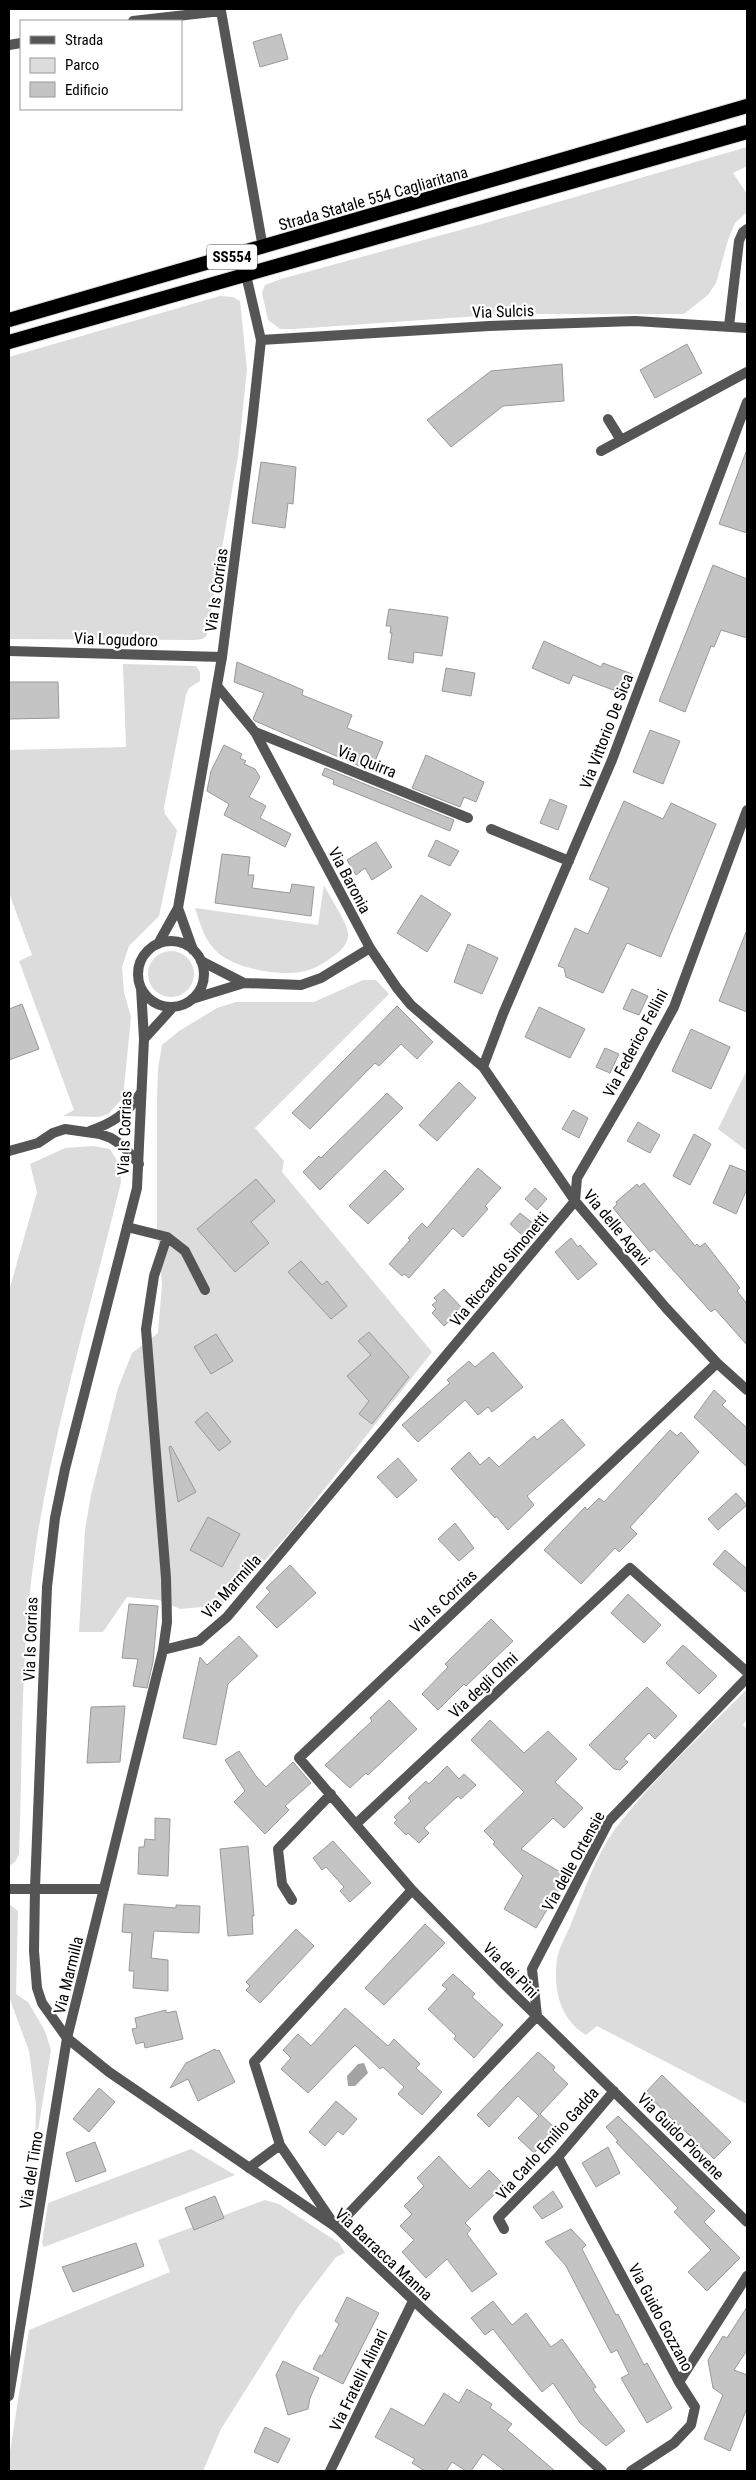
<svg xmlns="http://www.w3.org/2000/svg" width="756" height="2480" font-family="'Roboto Condensed',sans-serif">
<rect width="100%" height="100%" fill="#fff"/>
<!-- green -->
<path fill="#dcdcdc" d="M747 147V166L733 173 747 194V212L735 223 728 240 716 283 708 295 684 314H507L294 329H280L268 320 262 293 265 285 281 279 482 224Z
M220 296 233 297 240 301 247 369 238 456 207 635 203 639 194 640 9 639V357Z
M123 664 196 666 200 672V681L189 688 186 695 164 807 165 814 177 830 159 916 129 946 122 967 124 992 131 1017 123 1098 108 1114 99 1117 63 1116 74 1110 19 961 32 955 9 893V750L126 747Z
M324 885C329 896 347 922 348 933 349 942 342 950 335 955 327 961 315 969 305 971 282 977 235 969 217 952 205 941 200 924 195 908L318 925Z
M148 974a23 23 0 1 1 46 0a23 23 0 1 1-46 0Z
M363 980H376L389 994 255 1128 284 1161 282 1172 432 1352 293 1529 248 1579 221 1605 180 1609 159 1600 127 1597 103 1632H79L85 1530 91 1495 118 1388 132 1353 158 1333 162 1284 157 1227V1100L158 1069 162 1045 179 1031 217 1008 236 1002H314Z
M747 1070V1151L718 1129Z
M93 1146 110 1149 120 1166 121 1182C92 1303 55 1422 36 1545 20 1647 23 1751 19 1854L15 1862 9 1866V1291L37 1192 30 1164 65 1148Z
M747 1689V1719L743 1725 747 1729V2104L597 2026 586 2035C560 2019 553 1990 557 1959 559 1947 567 1934 571 1924 585 1890 596 1853 619 1824 656 1776 704 1733 747 1689Z
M9 1904 18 1911 16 1994 28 2002 45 2031 51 2050 35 2149 36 2104 29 2051 9 1997Z
M191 2149 235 2175 44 2247 42 2243 48 2203Z
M265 2200 279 2204 339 2243 345 2253 336 2257 298 2307 221 2429 203 2471H9V2458L29 2330 170 2272 158 2240Z"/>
<!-- water -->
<path fill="#a3a3a3" d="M364 2063 368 2073 355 2086H348L347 2076 358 2064Z"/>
<!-- building -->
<path fill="#c4c4c4" stroke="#999" d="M281 34 288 59 260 67 253 42Z
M687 344 702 373 655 398 640 370Z
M562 364 564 401 503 406 451 447 427 420 491 371Z
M746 452H747V533L719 524Z
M261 462 296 467 293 504 288 503 285 528 252 523Z
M713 565 747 579V638L721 630 714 647 711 646 685 712 659 701Z
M389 609 448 617 442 656 414 652 413 663 388 659 392 633H390L391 626H386Z
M544 641 601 667 603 663 632 674 624 694 573 675 569 684 532 668Z
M237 662 303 690 302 695 352 715 347 728 383 742 371 771 255 721 253 719 264 693 234 682Z
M446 668 475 673 471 696 442 691Z
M9 682H58L59 718 9 719Z
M650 730 680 741 663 784 633 772Z
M224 745 242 754 240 758 246 761 244 764 255 769 260 777 249 797 266 806 260 818 291 834 285 847 224 815 229 804 207 791 211 771Z
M426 755 484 782 476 802 464 797 460 807 412 788Z
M325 768 454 820 450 831 333 784 334 780 322 775Z
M550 799 567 806 558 830 540 823Z
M624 801 663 819 671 803 716 824 661 957 627 943 603 993 566 977 564 968 558 966 575 928 588 934 609 888 589 879Z
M436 840 459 851 450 866 428 856Z
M376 842 392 867 372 880 365 868 356 875 347 860Z
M222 854 250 857 248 875H254L252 888 290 893 292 884 314 887 311 916 215 903Z
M421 895 451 914 427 952 397 933Z
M746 932H747V1012L719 1001Z
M468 944 498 958 482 994 454 982Z
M632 989 648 996 639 1015 623 1009Z
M22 1004 39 1049 9 1060V1009Z
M397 1006 433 1042 417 1059 401 1044 379 1066 375 1063 310 1129 292 1113Z
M539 1007 585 1029 570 1058 525 1037Z
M691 1029 730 1047 711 1089 672 1071Z
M605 1048 619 1054 610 1073 596 1067Z
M459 1082 476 1098 437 1141 419 1125Z
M387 1093 403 1108 320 1190 303 1172 319 1156 321 1158Z
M573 1110 588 1118 579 1138 562 1129Z
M638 1122 660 1135 650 1153 627 1141Z
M694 1134 711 1144 690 1185 673 1176Z
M730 1165 747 1172V1189L736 1214 713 1203Z
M478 1168 501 1188 485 1206 488 1209 463 1237 453 1228 409 1278 404 1274 402 1276 389 1264 410 1240 408 1238 422 1223 427 1228Z
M385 1170 404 1189 368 1224 349 1206Z
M256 1179 275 1201 251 1222 269 1243 235 1272 197 1229Z
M644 1183 695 1246 697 1244 700 1247 705 1243 740 1288 737 1291 747 1304V1345L715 1309 711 1312 654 1249 650 1252 613 1208 617 1204 616 1202 637 1184 639 1187Z
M535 1188 547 1199 537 1210 525 1199Z
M520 1213 534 1224 523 1236 510 1224Z
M571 1238 578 1247 580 1245 597 1264 578 1280 555 1252Z
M301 1261 322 1285 327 1281 347 1306 331 1319 288 1272Z
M444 1289 463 1309 444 1326 432 1313 436 1309 432 1305 437 1301 434 1298Z
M369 1332 409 1377 372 1424 359 1414 369 1401 347 1376 371 1355 358 1341Z
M216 1334 233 1361 211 1374 194 1347Z
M493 1352 523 1387 492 1412 488 1407 478 1415 465 1400 418 1442 402 1425 450 1383 447 1380 469 1361 475 1367Z
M714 1390 726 1401 722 1405 747 1428V1467L694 1417Z
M207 1412 231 1442 219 1451 195 1422Z
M562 1419 585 1445 527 1496 534 1505 508 1530 496 1516 495 1518 451 1469 469 1452 480 1465 489 1457 499 1467 534 1436 537 1440Z
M670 1430 677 1436 681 1432 699 1452 630 1527 637 1534 619 1552 615 1548 581 1584 544 1550 585 1507 587 1510 599 1498 604 1502Z
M171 1446 196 1492 178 1502 169 1447Z
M398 1458 417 1480 397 1498 377 1477Z
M736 1493 747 1505 718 1530 708 1519Z
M208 1517 240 1534 222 1567 190 1550Z
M455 1523 474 1548 459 1561 438 1539Z
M725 1550 747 1569V1593L713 1564Z
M290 1565 316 1593 277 1628 256 1607 270 1592 266 1588Z
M628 1594 661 1625 644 1643 611 1613Z
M129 1604 158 1606 153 1662 147 1688 133 1686 138 1659 122 1658Z
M491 1619 513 1641 466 1686 464 1684 438 1710 422 1694 448 1667 445 1664Z
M239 1636 258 1656 228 1684 216 1745 183 1738 200 1657 207 1665Z
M683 1645 717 1676 699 1694 666 1663Z
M647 1687 677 1716 655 1739 649 1733 624 1759 628 1762 620 1770 614 1769 589 1745Z
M389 1700 417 1729 368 1775 366 1773 350 1788 325 1765 372 1721 370 1718Z
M125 1706 120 1762 87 1763 91 1707Z
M490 1720 524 1753 548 1731 577 1759 555 1782 583 1808 564 1828 553 1818 521 1849 567 1876 536 1928 504 1909 523 1876 493 1844 495 1842 484 1831 524 1792 471 1740Z
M239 1751 256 1776 266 1787 293 1762 311 1783 285 1806 289 1810 265 1834 234 1802 245 1791 225 1760Z
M447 1766 459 1779 464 1774 476 1785 461 1799 458 1796 424 1828 429 1833 419 1843 408 1833 406 1835 394 1823 397 1820 394 1817 411 1801 408 1798 426 1781 429 1784Z
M155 1818 170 1819 168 1876 138 1874 139 1847H144L145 1839 155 1840Z
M333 1841 371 1883 350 1902 340 1891 344 1887 326 1867 322 1870 313 1858Z
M248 1846 254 1916H252L253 1934 228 1936 220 1849Z
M124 1904 176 1908V1905L200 1906 199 1933 154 1931 151 1958 168 1960V1991L133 1988 134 1971H129L132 1933 122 1932Z
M425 1924 445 1943 384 2005 365 1988Z
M296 1929 314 1946 260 2003 246 1990 250 1986 246 1982Z
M453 1974 475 1994 472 1997 503 2025 474 2058 454 2039 456 2036 428 2009 447 1989 442 1985Z
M345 2008 388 2046 394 2039 420 2064 416 2068 442 2092 422 2115 398 2094 404 2087 383 2067 380 2069 355 2045 308 2093 281 2069 291 2058 283 2050 298 2034 311 2046Z
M166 2010V2013L176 2011 183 2039 145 2048 144 2042 136 2044 132 2029 137 2028 135 2018Z
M215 2049 216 2051 219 2050 235 2082 198 2101 188 2079 170 2088 186 2063Z
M538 2052 555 2067 553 2070 568 2084 540 2114 556 2129 534 2153 518 2138 539 2116 518 2096 489 2127 477 2115Z
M662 2075 731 2142 714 2159 645 2093Z
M99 2088 115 2102 89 2132 73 2119Z
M336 2101 357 2119 343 2135 338 2131 325 2146 309 2132Z
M618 2116 715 2211 704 2222 740 2258 707 2291 688 2272 711 2250 674 2212 678 2208 616 2142 618 2141 606 2127Z
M95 2142 106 2171 76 2182 66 2153Z
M608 2147 620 2173 596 2187 582 2163Z
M439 2156 470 2189 489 2170 504 2185 465 2223 471 2229 467 2234 497 2274 472 2292 447 2259 426 2278 402 2252 414 2240 400 2226 412 2214 404 2206 424 2186 417 2178Z
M553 2191 563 2207 542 2219 533 2207Z
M215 2196 224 2218 194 2230 185 2208Z
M571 2229 586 2245 582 2249 616 2315 618 2314 644 2365 647 2363 672 2408 647 2423 621 2378 629 2374 617 2350 611 2353 566 2266 545 2242Z
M136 2243 144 2266 73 2292 62 2267Z
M347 2297 379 2313 343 2384 313 2369 320 2355 322 2356 339 2324 335 2321Z
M493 2301 512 2325 526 2313 551 2347 562 2339 596 2387 593 2389 625 2431 606 2446 580 2423 553 2383 542 2392 493 2329 485 2335 471 2318Z
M747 2307V2350L734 2370 747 2375V2408L730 2451 704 2439 723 2395 713 2388 708 2360 723 2336 727 2338Z
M283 2361 319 2378 310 2398 308 2409 288 2415 276 2375Z
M467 2389 492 2404 490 2408 512 2424 507 2430 555 2471H505L483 2454 471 2471H466L452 2462 446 2471H425L412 2463 415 2459 375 2437 391 2408 424 2426 444 2393 459 2403Z
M265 2427 290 2439 278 2463 254 2452Z"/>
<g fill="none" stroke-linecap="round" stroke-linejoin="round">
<defs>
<path id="trunk" d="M9 320 747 106
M9 342 747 132"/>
</defs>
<!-- trunk casing -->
<use href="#trunk" stroke="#dbdbdb" stroke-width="16"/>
<!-- minor -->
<path stroke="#555" stroke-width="10" d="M133 21 221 11 263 248
M9 45 21 43
M729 326 739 241 743 232 747 229
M608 419 621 440
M601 451 747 372
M9 651 222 657
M217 686 255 732 370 948 397 988 411 1005 483 1067 575 1201 666 1308 717 1363 747 1390
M255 732 468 818
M491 829 569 861
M201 961 244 983
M192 999 244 983 301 985 321 978 370 948
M483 1067 503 1014 612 760 747 402
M90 1131C112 1123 127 1114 140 1094
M9 1151 38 1143 53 1133 65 1129 100 1134 111 1138 123 1146 139 1164
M127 1227 167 1237 185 1251 205 1290
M717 1363 299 1758 412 1890 503 1983 747 2222
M163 1650 199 1641 227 1617 575 1201 577 1178 636 1077 674 1007 747 810
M356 1824 630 1568 747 1672
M9 1889H104
M412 1890 254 2062 280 2145 336 2227 537 2016
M292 1900 282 1884 278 1849 331 1794
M537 2016 532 1969 609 1821 747 1678
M558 2157 679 2382 695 2407 691 2425 674 2443 631 2471
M249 2168 280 2145
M504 2229 498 2218 558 2157 614 2091
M679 2382 747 2276
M9 2396 67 2038 163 1650 167 1622 166 1578 146 1329 154 1276 167 1237
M330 2471 413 2301"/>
<!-- tertiary -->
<path stroke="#555" stroke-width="10" d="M261 340 489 326 635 321 747 328
M178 908 193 950
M138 974a33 33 0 1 1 66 0a33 33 0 1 1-66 0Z
M158 944 178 908 222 657 252 423 261 340 246 275
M141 988 144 1039 137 1188 65 1469 55 1518 47 1587 35 1888 34 1951 37 1988 42 2003 67 2038 109 2072 336 2227 430 2316 602 2471
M144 1039 173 1007"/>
<!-- trunk -->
<use href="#trunk" stroke="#000" stroke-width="14"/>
</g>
<g text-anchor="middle" stroke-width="4.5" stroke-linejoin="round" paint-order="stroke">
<!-- shield labels -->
<rect fill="#fff" stroke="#4c4c4c" stroke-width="1" x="207" y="244.5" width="50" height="25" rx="4"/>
<g font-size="15" font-weight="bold" fill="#000">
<text x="232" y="262">SS554</text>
</g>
<!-- street labels -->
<g font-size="16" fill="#000" stroke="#fff">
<text transform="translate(373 198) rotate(-16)" y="6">Strada Statale 554 Cagliaritana</text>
<text transform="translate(503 311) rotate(-2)" y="6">Via Sulcis</text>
<text transform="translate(216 590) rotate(-82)" y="6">Via Is Corrias</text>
<text transform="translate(116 639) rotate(2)" y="6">Via Logudoro</text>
<text transform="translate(606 731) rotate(-69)" y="6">Via Vittorio De Sica</text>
<text transform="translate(367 761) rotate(22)" y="6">Via Quirra</text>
<text transform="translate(350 880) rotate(62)" y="6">Via Baronia</text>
<text transform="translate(635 1043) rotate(-62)" y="6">Via Federico Fellini</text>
<text transform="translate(124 1133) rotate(-88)" y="6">Via Is Corrias</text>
<text transform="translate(617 1227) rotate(50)" y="6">Via delle Agavi</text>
<text transform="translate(499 1269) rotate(-50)" y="6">Via Riccardo Simonetti</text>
<text transform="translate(231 1586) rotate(-48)" y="6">Via Marmilla</text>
<text transform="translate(443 1601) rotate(-43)" y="6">Via Is Corrias</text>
<text transform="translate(30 1639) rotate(-88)" y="6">Via Is Corrias</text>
<text transform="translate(483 1685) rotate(-43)" y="6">Via degli Olmi</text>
<text transform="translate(573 1861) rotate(-61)" y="6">Via delle Ortensie</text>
<text transform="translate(511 1970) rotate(45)" y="6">Via dei Pini</text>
<text transform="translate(68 1975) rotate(-76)" y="6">Via Marmilla</text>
<text transform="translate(681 2136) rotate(45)" y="6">Via Guido Piovene</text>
<text transform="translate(547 2143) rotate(-48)" y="6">Via Carlo Emilio Gadda</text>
<text transform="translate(31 2170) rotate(-81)" y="6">Via del Timo</text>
<text transform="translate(384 2254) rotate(43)" y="6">Via Barracca Manna</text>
<text transform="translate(661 2317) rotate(62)" y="6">Via Guido Gozzano</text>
<text transform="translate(358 2380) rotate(-64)" y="6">Via Fratelli Alinari</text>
</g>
</g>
<!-- border -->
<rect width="756" height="2480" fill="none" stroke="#000000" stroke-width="20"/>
<!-- legend -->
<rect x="20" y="20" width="162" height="90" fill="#ffffff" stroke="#999999"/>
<rect x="30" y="36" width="25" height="8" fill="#555555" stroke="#999999"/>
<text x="65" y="45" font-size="15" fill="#000000">Strada</text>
<rect x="30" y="58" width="25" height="15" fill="#dcdcdc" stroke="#999999"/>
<text x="65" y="70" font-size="15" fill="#000000">Parco</text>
<rect x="30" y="82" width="25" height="15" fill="#c4c4c4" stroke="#999999"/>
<text x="65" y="95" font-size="15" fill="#000000">Edificio</text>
</svg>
